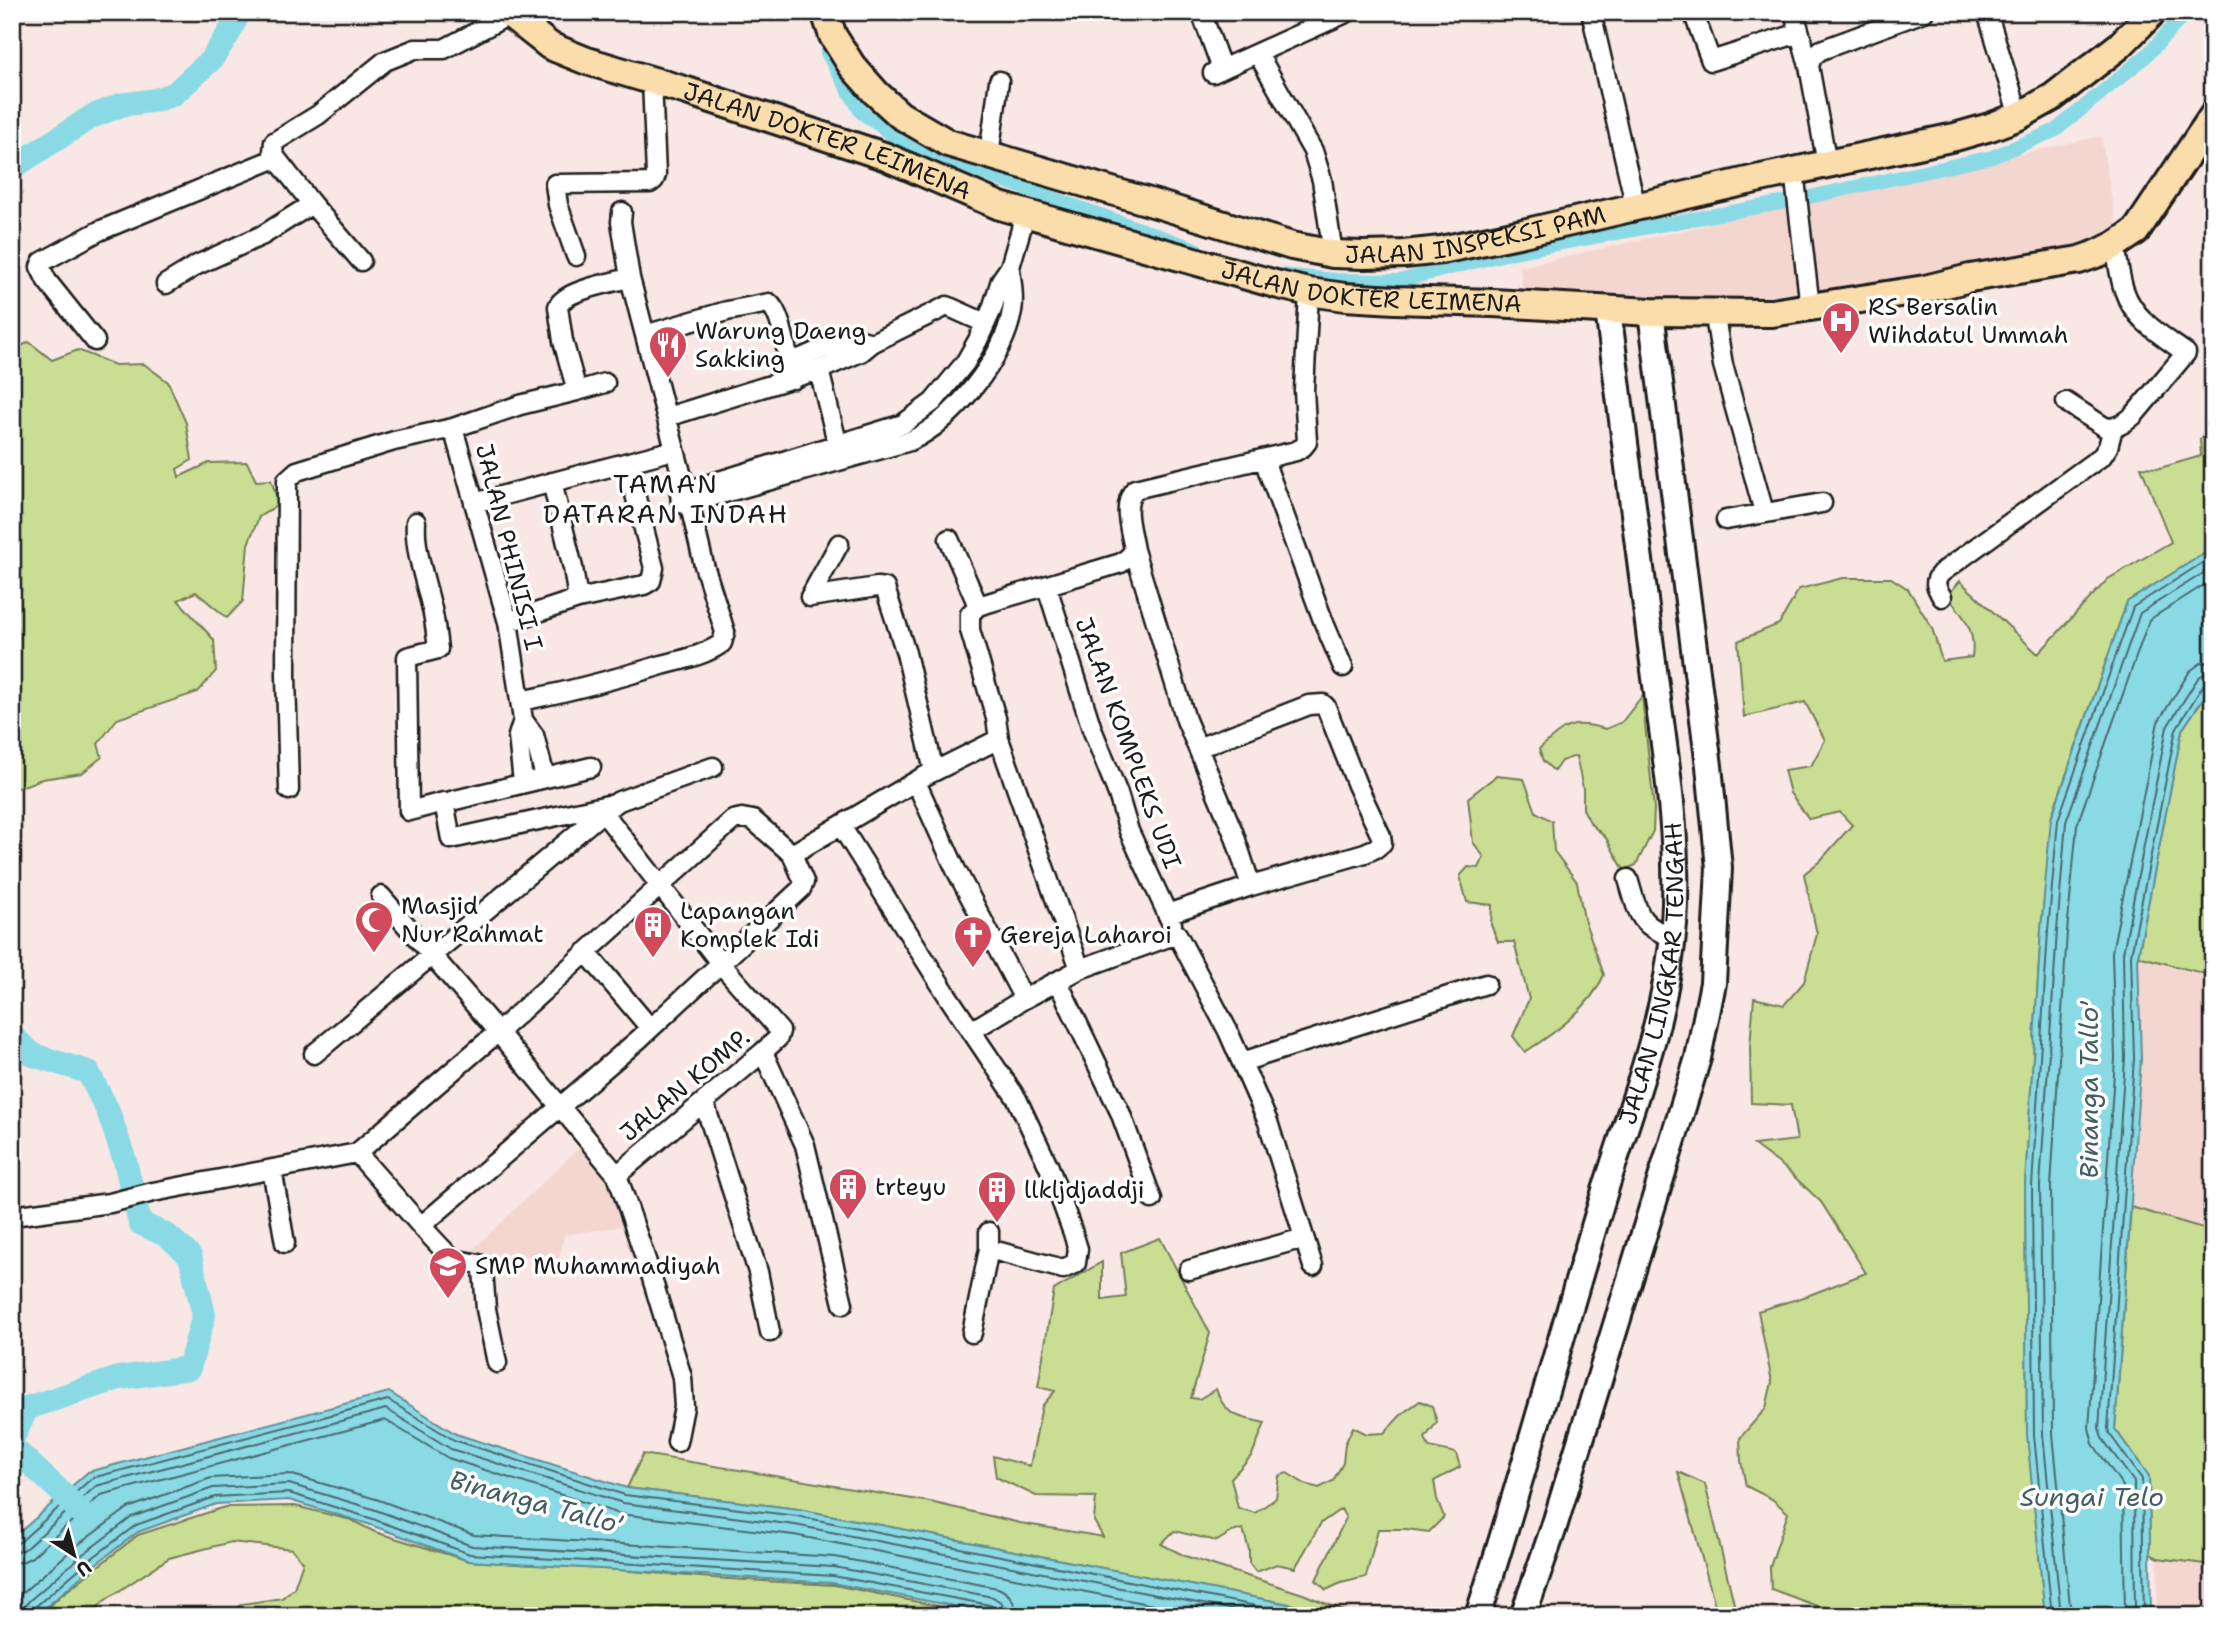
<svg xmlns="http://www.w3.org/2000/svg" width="2225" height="1628" font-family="'Shantell Sans',sans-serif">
<rect width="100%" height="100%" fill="#f8e7e4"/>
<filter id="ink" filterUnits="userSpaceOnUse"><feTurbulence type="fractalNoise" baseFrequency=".0143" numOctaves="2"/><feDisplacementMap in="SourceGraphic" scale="14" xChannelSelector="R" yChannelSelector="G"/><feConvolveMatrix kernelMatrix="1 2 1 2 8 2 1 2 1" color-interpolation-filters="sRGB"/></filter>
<g filter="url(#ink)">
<!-- built -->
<path fill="#f4d6d1" d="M2101 136 2118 236 1829 295 1718 298 1524 299 1520 267Z
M2138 956 2213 976V1231L2131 1207 2141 1059Z
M579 1148 617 1184 625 1226 564 1235 558 1262 527 1256H466Z
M2158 1558 2213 1565V1616H2157Z"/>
<!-- green -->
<path fill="#cade93" stroke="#737d58" stroke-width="2" d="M29 342 52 360 78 350 115 365 144 364 168 382 186 423 192 460 177 469 179 477 209 463 247 462 256 481 271 480 279 504 259 517 248 544 243 601 227 618 196 592 178 600 214 640 216 671 198 692 117 719 98 744 102 757 82 773 42 779 12 790V351Z
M2213 429V548L2127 602 2052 815 2041 930 2025 1185 2027 1431 2045 1616H1856L1833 1612 1771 1589 1770 1567 1788 1513 1772 1499 1746 1486 1741 1461 1740 1438 1766 1408 1772 1382 1758 1311 1807 1296 1866 1273 1821 1202 1785 1168 1754 1145 1797 1140 1791 1105 1751 1103 1750 1046 1754 998 1784 1005 1804 982 1817 934 1804 874 1820 861 1852 825 1840 812 1809 819 1790 793 1784 770 1811 766 1825 740 1805 702 1744 717 1738 641 1779 624 1799 589 1843 578H1891L1908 589 1932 628 1942 661 1972 657C1976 630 1964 616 1947 596L1960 581 2038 654 2108 579 2171 542 2141 467 2160 468 2201 456 2200 439Z
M2213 684V976L2138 956 2182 730Z
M1642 696 1654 808 1653 831 1636 865 1624 870 1606 838 1591 824 1583 809V788L1576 756 1561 761 1554 771 1543 761 1539 749C1565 726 1570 719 1606 729L1622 722Z
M1496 776 1524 779 1536 812 1552 821 1554 851 1577 882 1584 919 1604 975C1590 1008 1555 1033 1525 1052L1513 1036 1529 999 1514 942H1498L1491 925 1492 905 1467 902 1460 876 1468 867 1479 868 1484 857 1473 842 1468 798Z
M2131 1207 2213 1231V1565L2158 1558 2150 1554 2149 1476 2115 1429Z
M1160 1238 1210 1333 1191 1398 1199 1399 1216 1389C1225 1417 1239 1417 1265 1423L1252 1455 1231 1478 1238 1508 1255 1513 1276 1498 1279 1476 1287 1473 1305 1484 1319 1488 1333 1481 1343 1463 1345 1444 1353 1427 1367 1434 1384 1433 1403 1413 1420 1401 1432 1406 1437 1422 1425 1438 1429 1447 1456 1453 1460 1467 1434 1481 1437 1499 1444 1517 1429 1532 1406 1529H1378L1366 1577 1341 1583 1326 1590 1316 1580 1346 1518 1341 1509 1321 1523 1295 1568 1277 1564 1256 1572 1249 1563V1550L1243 1529 1232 1532 1217 1541 1174 1531 1161 1544 1185 1556 1303 1594 1356 1616H1329L1304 1607 798 1509 627 1488 643 1454 930 1502 1020 1523 1103 1537 1094 1521 1096 1497 1036 1496 996 1477 993 1456 1030 1466 1042 1406 1055 1391 1038 1387 1054 1290 1102 1262V1300L1126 1297 1121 1253Z
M1678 1472 1705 1484 1737 1616H1718Z
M295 1506 351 1520 375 1532 469 1561 619 1570 712 1578 834 1585 987 1616H225L242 1604 282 1598 294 1588 303 1562 292 1549 231 1542 169 1558 104 1601 89 1616H40L59 1597 138 1535 225 1507Z"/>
<!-- water -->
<path fill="#8adae6" stroke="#5e8e95" stroke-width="2" d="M2213 548V684L2182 730 2138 956 2141 1059 2115 1429 2149 1476 2151 1616H2045L2027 1435 2025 1185 2041 930 2051 819 2127 602Z
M389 1392 456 1434 627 1488 798 1509 1304 1607 1329 1616H1007L832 1583 469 1561 368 1524 289 1500 216 1504 138 1532 92 1567 36 1616H12V1539L88 1472Z"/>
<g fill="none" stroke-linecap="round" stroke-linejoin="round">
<!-- shore -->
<path stroke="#48686d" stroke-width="2" d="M12 1544 20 1542 92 1478 388 1400 454 1440 625 1495 797 1516 1307 1616
M12 1553 25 1549 96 1486 386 1409 451 1449 623 1503 795 1525 1265 1616
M12 1563 22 1562 32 1557 101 1495 385 1420 448 1458 620 1514 794 1535 1210 1616
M12 1616 15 1603 21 1594 75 1547 128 1508 211 1478 289 1474 376 1499 474 1535 835 1557 998 1588C1010 1593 1016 1602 1016 1616
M23 1616 24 1607 29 1601 82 1555 132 1517 213 1488 289 1484 373 1509 472 1546 834 1567 993 1597 1002 1603 1006 1616
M32 1616 35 1607 87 1562 136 1525 215 1497 289 1493 370 1518 470 1554 833 1576 990 1605 996 1609 997 1616
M2052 1616 2034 1435 2032 1186 2048 931 2058 820 2133 607 2213 556
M2061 1616 2043 1434 2040 1186 2057 931 2066 822 2140 613 2213 567
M2071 1616 2053 1434 2051 1186 2067 932 2077 825 2149 620 2213 579
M2125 1616 2123 1486 2093 1444 2089 1428 2115 1059 2112 952 2158 722 2190 671 2201 663 2213 662
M2135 1616 2134 1482 2102 1438 2099 1428 2125 1059 2123 953 2167 727 2198 678 2205 673 2213 672
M2144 1616 2142 1479 2109 1433 2108 1428 2134 1059 2131 955 2176 729 2204 684 2213 681"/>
<!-- canal -->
<path stroke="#8adae6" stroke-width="14" d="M827 53 861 112 909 147 1196 249
M1282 275 1336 280 1399 281 1513 252 1791 201 1992 157 2056 130 2146 56 2187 12"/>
<!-- river -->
<path stroke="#8adae6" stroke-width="24" d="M12 168 91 117 121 105 156 100 174 94 211 60 229 33 239 12
M12 1036 33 1055 88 1072 108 1111 125 1161 140 1223 168 1236 190 1256 204 1315 189 1368 119 1378 27 1408 12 1440
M12 1447 63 1494 85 1517"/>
<defs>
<path id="minor" d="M1201 12 1222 69
M1591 12 1636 208
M1693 12 1711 61 1799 33
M1794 12 1809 66
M1987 12 2019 116
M1258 54 1313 151 1322 180 1333 254
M1213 73 1348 12
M989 155 999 81
M1827 164 1809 66 1812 57 1821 50 1924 12
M1794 171 1810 307
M622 212 621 222 630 278 685 488
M576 256 558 205 555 184 650 183 654 180 656 175 652 81
M361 261 312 204 276 158 273 152 274 142 318 115 385 61 415 49H444L509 15
M166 284 197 265 263 235 312 204
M1714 311 1723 365 1764 512
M645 335 727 311 769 303C784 316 786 359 794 379
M95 341 47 281 40 267 42 262 99 231 276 158
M788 364 822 349 854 338 872 343
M819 370 840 454
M577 391 605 383
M2066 402 2106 428C2118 428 2125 423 2134 415L2186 353C2161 335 2134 320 2124 290 2119 276 2118 260 2115 245
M667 417 819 370 861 352 872 343 947 306 985 323
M453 428 508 622 523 720 534 735 545 777
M1265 459 1268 471 1324 623 1343 667
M552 482 573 568 578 599
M693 489 903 424 933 402 965 363 978 340 992 309 1001 280 1010 267 1026 212
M696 501 697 496 693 489 685 488 680 493 681 503 690 506 696 501 910 441C953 421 1004 359 1012 311 1015 298 1011 281 1010 267
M474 503 674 450
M1726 520 1822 503
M416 522C414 549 425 579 431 605 435 619 436 634 438 649L407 657 409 811 444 802 451 839 608 805
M949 539 978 606
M839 544 810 597 877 587 885 588 906 653 934 771
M1134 550 1186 720 1234 834 1251 886
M1047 587 1092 729 1118 794 1129 831 1172 924
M1942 597C1936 587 1933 582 1941 573L2102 456 2108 447 2113 428
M508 622 578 599 644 585 651 581 654 568 627 463
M520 701C568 692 615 679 662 665 681 660 706 655 722 643L725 632 704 565 690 506
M523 720 518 736 523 782
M916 782 956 870 1024 999
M289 790 286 675 287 480 297 471 394 441 453 428 520 405 577 391 563 341 558 307C562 291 614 282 630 278
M451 801 591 767
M603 812 619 801 713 767
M841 826 949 998 1017 1099 1049 1167 1073 1233 1078 1249 1076 1263 1063 1269 989 1249
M792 854 923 777 999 739
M1628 879C1638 911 1637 926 1672 936
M1167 914 1251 886 1365 853 1376 848 1382 843 1381 836 1357 785 1326 707 1323 704 1309 705 1198 748
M586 952 650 1028
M1080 969 999 739 996 718 970 630V614L978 606 1121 563 1130 556 1134 550C1131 530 1121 505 1135 489L1296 451 1303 447 1307 442 1304 390 1309 292
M1058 982 1120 1112 1152 1199
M971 1031 1024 999 1080 969 1177 934 1228 1031 1268 1122 1313 1266
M763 1052 805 1145 843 1304
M1242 1062 1486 984
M704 1102 758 1272 770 1332
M357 1153 421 1226 638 1040 801 889 804 882 792 854 753 820 742 818 733 820 498 1032 381 896
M272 1169 285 1243
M617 1175 651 1275 682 1377 684 1407 677 1442
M12 1216 110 1203 153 1192 357 1153 498 1032 617 1175 763 1052 778 1038 780 1031 721 964 603 812 314 1054
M421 1226 452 1259 479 1264 483 1269 486 1309 497 1363
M1189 1270 1304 1238
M972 1333 989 1249V1232"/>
<g id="secondary">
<path id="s1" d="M1478 1616C1524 1473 1563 1328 1607 1184 1634 1099 1667 1015 1674 924 1680 840 1665 754 1654 670 1639 550 1624 430 1608 310"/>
<path d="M1523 1616 1553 1530 1698 1058 1713 983 1719 868 1709 766 1651 312"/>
</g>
<g id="primary">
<path id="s2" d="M507 12 550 46 587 61 687 91 884 156 1000 206 1279 285 1309 292 1345 297 1395 300 1493 303 1651 312 1772 313 1925 289 1970 278 2079 260 2099 253 2115 245 2136 231 2213 116"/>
<path id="s3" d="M825 12 833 36 852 66 876 93 900 115 948 143 1163 206 1292 246 1333 254 1363 255 1404 254 1441 250 1523 233 1756 179 1955 137 1990 127 2019 116 2053 97 2119 46 2153 12"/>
</g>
</defs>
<!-- minor casing -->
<use href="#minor" stroke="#1c1c1c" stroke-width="23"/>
<!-- secondary casing -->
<use href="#secondary" stroke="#1c1c1c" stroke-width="30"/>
<!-- primary casing -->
<use href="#primary" stroke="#1c1c1c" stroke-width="32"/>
<!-- minor -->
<use href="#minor" stroke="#fff" stroke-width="18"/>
<!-- secondary -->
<use href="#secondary" stroke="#fff" stroke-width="24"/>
<!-- primary -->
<use href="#primary" stroke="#faddab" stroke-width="26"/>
</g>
</g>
<!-- icons -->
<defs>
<symbol id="hospital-pin" viewBox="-11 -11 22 30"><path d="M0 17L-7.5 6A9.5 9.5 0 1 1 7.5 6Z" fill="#d1495b" stroke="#fff"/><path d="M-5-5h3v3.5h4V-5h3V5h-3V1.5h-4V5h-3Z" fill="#fff"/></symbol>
<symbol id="restaurant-pin" viewBox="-11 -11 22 30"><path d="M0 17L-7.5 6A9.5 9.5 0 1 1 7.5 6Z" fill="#d1495b" stroke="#fff"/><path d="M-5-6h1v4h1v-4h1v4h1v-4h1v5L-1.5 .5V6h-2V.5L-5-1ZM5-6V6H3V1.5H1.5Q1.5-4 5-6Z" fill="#fff"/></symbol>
<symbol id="mosque-pin" viewBox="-11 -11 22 30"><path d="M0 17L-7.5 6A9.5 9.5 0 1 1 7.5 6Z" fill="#d1495b" stroke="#fff"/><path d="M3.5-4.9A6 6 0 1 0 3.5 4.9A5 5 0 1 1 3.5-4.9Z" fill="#fff"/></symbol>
<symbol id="building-pin" viewBox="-11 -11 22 30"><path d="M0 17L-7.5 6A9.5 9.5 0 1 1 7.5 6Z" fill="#d1495b" stroke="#fff"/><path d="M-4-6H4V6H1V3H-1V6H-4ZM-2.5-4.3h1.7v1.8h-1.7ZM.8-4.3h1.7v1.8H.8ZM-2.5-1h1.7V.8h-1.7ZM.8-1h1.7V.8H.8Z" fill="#fff"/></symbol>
<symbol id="church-pin" viewBox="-11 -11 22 30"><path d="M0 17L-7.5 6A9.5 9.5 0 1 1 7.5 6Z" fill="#d1495b" stroke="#fff"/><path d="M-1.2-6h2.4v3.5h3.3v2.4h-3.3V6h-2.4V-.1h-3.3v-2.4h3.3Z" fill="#fff"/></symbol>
<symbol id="school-pin" viewBox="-11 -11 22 30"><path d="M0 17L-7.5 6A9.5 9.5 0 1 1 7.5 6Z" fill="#d1495b" stroke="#fff"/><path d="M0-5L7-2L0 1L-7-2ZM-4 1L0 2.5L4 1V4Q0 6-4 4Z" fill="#fff"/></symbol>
</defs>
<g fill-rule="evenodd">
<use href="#hospital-pin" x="1819" y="299" width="44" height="60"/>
<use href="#restaurant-pin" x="646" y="323" width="44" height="60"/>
<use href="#mosque-pin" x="352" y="898" width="44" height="60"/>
<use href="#building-pin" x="631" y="903" width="44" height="60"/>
<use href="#church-pin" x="951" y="913" width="44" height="60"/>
<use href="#building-pin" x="826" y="1165" width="44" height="60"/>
<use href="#building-pin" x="975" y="1168" width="44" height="60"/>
<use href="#school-pin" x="426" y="1244" width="44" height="60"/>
</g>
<g text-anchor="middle" stroke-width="7" stroke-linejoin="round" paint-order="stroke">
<!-- street labels -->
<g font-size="24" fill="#1c1c1c" stroke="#fff">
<text dy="8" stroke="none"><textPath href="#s2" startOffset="348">JALAN DOKTER LEIMENA</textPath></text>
<text dy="8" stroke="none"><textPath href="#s3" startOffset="730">JALAN INSPEKSI PAM</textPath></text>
<text dy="8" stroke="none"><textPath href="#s2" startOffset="915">JALAN DOKTER LEIMENA</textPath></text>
<text transform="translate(509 547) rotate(76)" y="8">JALAN PHINISI I</text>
<text transform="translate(1128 743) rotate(70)" y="8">JALAN KOMPLEKS UDI</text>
<text dy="8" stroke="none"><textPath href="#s1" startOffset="668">JALAN LINGKAR TENGAH</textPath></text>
<text transform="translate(685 1085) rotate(-40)" y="8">JALAN KOMP.</text>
</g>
<!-- poi labels -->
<g font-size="24" fill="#1c1c1c" stroke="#fff" text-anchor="start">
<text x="1868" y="315">RS Bersalin<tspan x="1868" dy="28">Wihdatul Ummah</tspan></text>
<text x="695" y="339">Warung Daeng<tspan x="695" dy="28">Sakking</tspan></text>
<text x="401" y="914">Masjid<tspan x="401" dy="28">Nur Rahmat</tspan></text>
<text x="680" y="919">Lapangan<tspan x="680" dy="28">Komplek Idi</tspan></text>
<text x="1000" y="943">Gereja Laharoi</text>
<text x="875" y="1195">trteyu</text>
<text x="1024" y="1198">llkljdjaddji</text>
<text x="475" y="1274">SMP Muhammadiyah</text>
</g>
<!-- neighbourhood labels -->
<g font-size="26" letter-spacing="2" fill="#1c1c1c" stroke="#fff">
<text x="666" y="493">TAMAN<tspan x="666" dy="30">DATARAN INDAH</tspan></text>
</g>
<!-- water labels -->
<g font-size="26" font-style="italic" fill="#425e63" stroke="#fff">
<text transform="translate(2089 1090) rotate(-90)" y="9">Binanga Tallo'</text>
<text x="2092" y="1506">Sungai Telo</text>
<text transform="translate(536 1502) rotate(15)" y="9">Binanga Tallo'</text>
</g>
</g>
<!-- margin -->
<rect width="2225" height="1628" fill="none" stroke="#fff" stroke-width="42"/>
<rect x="21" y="21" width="2183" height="1586" fill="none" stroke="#1c1c1c" stroke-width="2.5" filter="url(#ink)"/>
<!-- north arrow -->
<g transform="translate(74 1555) rotate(144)" stroke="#ffffff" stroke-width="5" paint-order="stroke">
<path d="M0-5L12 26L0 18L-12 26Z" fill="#1c1c1c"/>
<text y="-10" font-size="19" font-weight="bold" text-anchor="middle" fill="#1c1c1c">U</text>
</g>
</svg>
